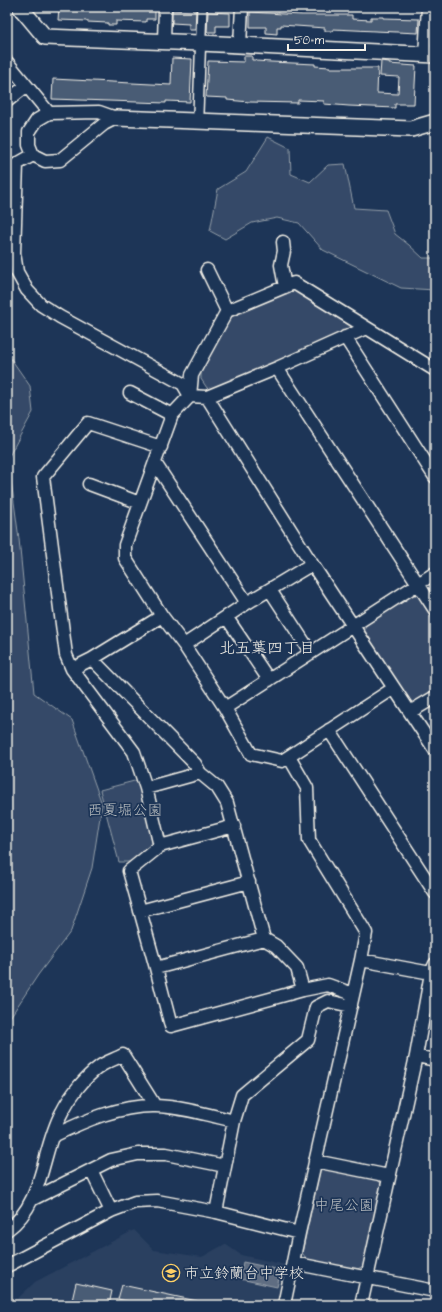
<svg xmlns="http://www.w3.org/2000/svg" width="442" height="1312" font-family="'Architects Daughter','Klee One',sans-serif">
<rect width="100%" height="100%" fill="#1d3557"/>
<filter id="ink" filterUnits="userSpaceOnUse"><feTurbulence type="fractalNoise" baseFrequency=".025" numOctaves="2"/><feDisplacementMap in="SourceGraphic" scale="8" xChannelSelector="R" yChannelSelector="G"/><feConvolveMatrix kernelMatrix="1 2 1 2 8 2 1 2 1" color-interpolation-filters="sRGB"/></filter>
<g filter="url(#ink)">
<!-- built -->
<path fill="#2a4060" d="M134 1230 154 1250 202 1257 225 1244 241 1255 286 1265 284 1305H11L35 1282Z"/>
<!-- green -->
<path fill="#354a67" stroke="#949ea8" d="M268 137 290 148 291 174 310 182 328 165 345 164 354 208 386 210 395 234 409 245 423 258H435V290L401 288 323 250 299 223 277 218 252 223 225 239 210 231 218 189 246 172Z
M297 287 351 322V332L216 391 207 388 201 379V372L229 316Z
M7 353 30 386 33 412 8 458 19 539 34 693 72 720 102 804 92 868 71 931 38 975 7 1022Z
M410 594 418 596 435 624V692L418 703 411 704 365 631V624Z
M138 780 152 842 150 850 132 862H119L100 790Z
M325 1167 377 1177 381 1184 363 1266 356 1270 307 1259 302 1253 320 1170Z"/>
<!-- water -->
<path fill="#5e6d82" stroke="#9aa2ab" d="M243 1262 281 1270 277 1287 240 1279Z"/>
<!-- building -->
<path fill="#485b74" stroke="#f4f1e8" d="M59 7H155V19H146V22L116 21V25H108V23L87 22V21L58 20Z
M172 10 196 11 195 30H189V24L172 23Z
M208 12 230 13V26H216V32H207Z
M250 12 301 15H352V19L371 20V17H383V18L419 19 418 33 333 29V31H325V28L281 25V27H277V34L266 33V27H250Z
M244 56H252V60H256V61L271 62 315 64V66L330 67V68H378L377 93 398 94 399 77 380 76 381 61 389 62V64L416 66 414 104H395V108L349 106 324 104V101L298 100V103L250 102 227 100V98L206 97 208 61 244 62Z
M172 58 192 59 190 102 166 101V103L52 99 53 79 171 85Z
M76 1283 112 1291 109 1305H71Z
M122 1285 197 1301V1305H143L118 1299Z"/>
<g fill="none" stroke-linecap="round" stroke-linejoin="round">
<defs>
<path id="pedestrian" d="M198 113 202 7"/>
<path id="minor" d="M164 41 165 7
M240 45 242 7
M425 55 428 7
M7 62 49 113
M7 101 26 86
M99 112 116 118 104 124 60 160 45 161 33 155 29 145V132L37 120 49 113Z
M33 155 17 164 14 253 17 272 27 290 41 305 60 317 183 384 190 396 207 397 277 368 366 328
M283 242 284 251 281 265 285 287
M207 270 227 311
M345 337 435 477
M277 368 435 610
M130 393 172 415
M207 397 312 564 435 750
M161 447 88 423 43 477 66 655 72 669 134 752 146 788 160 846 129 871 156 968 171 1026 303 990 328 985 353 994
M155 463 247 603
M89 484 140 503
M270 590 311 653
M227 618 269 680
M184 645 247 603 312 564
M92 659 195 764 200 773
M72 669 92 659 162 616
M394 688 282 761 251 754 225 708 184 645 162 616 125 558V545L172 415 190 396 192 375 227 311 294 283 435 370
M225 708 435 573
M410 712 435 697
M329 730 435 893
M146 788 200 773 217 787 227 803 264 939 276 946 297 968 303 990
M160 846 234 826
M140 911 249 882
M361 960 431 973
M156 968 264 939
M416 1056 435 1060
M53 1136C84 1121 120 1105 156 1106 182 1107 209 1115 234 1121
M315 1161 389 1176
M91 1170 111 1211
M33 1199 111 1160 138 1154H166L225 1166
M216 1212 234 1121 242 1095 308 1040 316 1007 328 1001 351 1006
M7 1230C45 1203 41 1150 62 1112 70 1096 84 1078 99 1067 105 1062 116 1059 123 1055L155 1106
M293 1263 435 1291
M7 1266 111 1211 135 1202 157 1201 216 1212 299 1233
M284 1305 299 1233 361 960 366 933 309 840 307 788 289 757
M361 1305 416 1056 431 973 435 964"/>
<path id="tertiary" d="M20 7 45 37 200 43 435 55
M116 118 411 129 435 122"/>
</defs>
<!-- pedestrian casing -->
<use href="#pedestrian" stroke="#f4f1e8" stroke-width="12"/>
<!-- minor casing -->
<use href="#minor" stroke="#f4f1e8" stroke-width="15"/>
<!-- tertiary casing -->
<use href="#tertiary" stroke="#f4f1e8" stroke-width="18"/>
<!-- pedestrian -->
<use href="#pedestrian" stroke="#1d3557" stroke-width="9"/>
<!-- minor -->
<use href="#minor" stroke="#1d3557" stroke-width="12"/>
<!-- tertiary -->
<use href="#tertiary" stroke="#1d3557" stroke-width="15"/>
</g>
</g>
<!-- icons -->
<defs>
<symbol id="school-ring" viewBox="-11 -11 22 22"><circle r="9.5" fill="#1d3557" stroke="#ffd166" stroke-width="1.5"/><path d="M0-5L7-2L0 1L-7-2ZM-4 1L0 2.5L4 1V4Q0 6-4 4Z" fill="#ffd166"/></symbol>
</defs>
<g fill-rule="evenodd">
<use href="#school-ring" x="161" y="1263" width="20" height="20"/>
</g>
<g text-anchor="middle" stroke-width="3.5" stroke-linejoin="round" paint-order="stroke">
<!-- park labels -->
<g font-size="15" fill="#bbbfc1" stroke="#1d3557">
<text x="125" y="815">西夏堀公園</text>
<text x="344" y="1210">中尾公園</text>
</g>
<!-- poi labels -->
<g font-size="15" fill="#f4f1e8" stroke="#1d3557" text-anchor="start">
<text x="184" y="1278">市立鈴蘭台中学校</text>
</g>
<!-- neighbourhood labels -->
<g font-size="16" fill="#f4f1e8" stroke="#1d3557">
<text x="267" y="653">北五葉四丁目</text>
</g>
</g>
<!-- margin -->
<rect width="442" height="1312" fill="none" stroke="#1d3557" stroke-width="24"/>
<rect x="12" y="12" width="418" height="1288" fill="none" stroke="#f4f1e8" stroke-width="1.5" filter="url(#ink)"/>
<!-- scale -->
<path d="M288 44v6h77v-6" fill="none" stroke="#f4f1e8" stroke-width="2"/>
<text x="294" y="44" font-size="12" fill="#f4f1e8" stroke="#1d3557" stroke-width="3" paint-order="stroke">50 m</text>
</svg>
